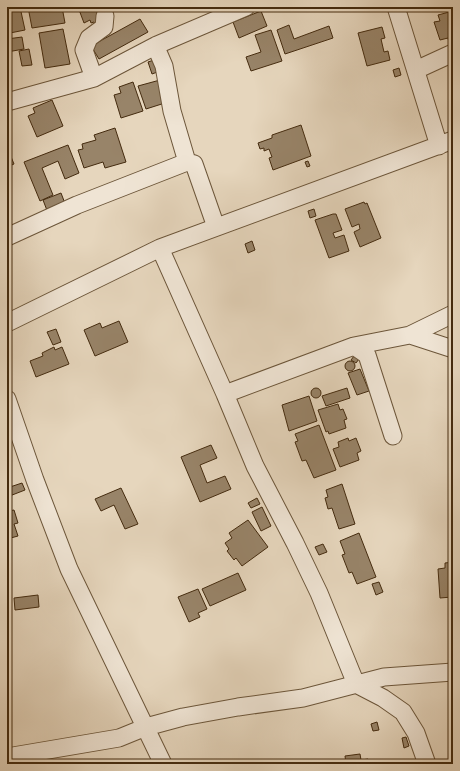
<svg xmlns="http://www.w3.org/2000/svg" width="460" height="771" font-family="'Sorts Mill Goudy',serif">
<rect width="100%" height="100%" fill="#e6d6bd"/>
<filter id="stains"><feTurbulence type="fractalNoise" baseFrequency=".005" numOctaves="4"/><feColorMatrix values="0 0 0 0 .2 0 0 0 0 .09 0 0 0 0 .02 0 0 0 .5 -.17"/></filter>
<radialGradient id="worn" r=".72"><stop offset=".6" stop-color="#630" stop-opacity="0"/><stop offset="1" stop-color="#630" stop-opacity=".3"/></radialGradient>
<!-- building -->
<path fill="#988469" stroke="#442b0f" d="M8 7H20L25 30 10 33 8 22H11Z
M28 7H62L65 23 32 28Z
M78 7H97L103 22 96 25 94 22 91 23 90 20 84 23Z
M261 11 267 26 239 38 233 22Z
M453 11V42L449 43 448 38 440 40 434 22 440 21 438 15Z
M140 19 148 32 99 59 91 46Z
M289 25 294 39 329 26 333 38 285 54 277 30Z
M382 27 385 38 381 39 384 52 388 51 390 60 367 66 358 33Z
M63 29 70 64 45 68 39 33Z
M271 30 282 61 251 71 246 57 261 52 255 35Z
M22 37 24 49 7 52V39Z
M29 49 32 65 22 66 19 51Z
M157 59 160 71 152 74 148 62Z
M399 68 401 75 395 77 393 70Z
M160 80 168 102 146 109 138 86Z
M133 82 143 111 121 118 114 95 121 93 119 87Z
M52 100 63 126 37 137 28 116 35 113 33 108Z
M301 125 311 156 273 170 269 158 272 157 269 149 264 151V148L260 149 258 143 272 138V135Z
M115 128 126 162 105 168 103 162 84 168 78 150 83 149 82 144 96 140 94 135Z
M68 145 79 173 65 179 58 161 42 168 53 195 40 201 24 162Z
M7 147 14 164 7 167Z
M308 161 310 166 307 167 305 162Z
M61 193 66 206 48 213 43 200Z
M364 202 365 204 367 203 381 238 360 247 354 232 360 229 359 224 352 227 345 209Z
M314 209 316 216 310 218 308 211Z
M453 212V225L449 214Z
M333 214H336L342 230 333 233 335 238 344 235 349 251 329 258 315 220Z
M252 241 255 250 248 253 245 244Z
M119 321 128 342 95 356 84 330 100 323 102 328Z
M56 329 61 342 53 345 47 332Z
M54 347 55 350 62 347 69 364 36 377 30 361 43 356 42 353Z
M354 356 359 359 356 363 351 360Z
M345 366a5 5 0 1 1 10 0a5 5 0 1 1-10 0Z
M360 369 369 391 357 395 348 373Z
M311 393a5 5 0 1 1 10 0a5 5 0 1 1-10 0Z
M347 388 350 398 326 406 322 396Z
M309 396 317 421 289 431 282 405Z
M338 404 340 410 343 409 347 419 344 420 346 428 329 434 328 431 326 432 318 410Z
M319 425 336 470 314 478 306 460 302 461 295 442 298 441 295 434Z
M348 438 349 441 356 438 361 451 357 453 359 460 340 467 333 449 339 447 338 442Z
M211 445 217 458 200 465 207 483 225 476 231 489 200 502 181 457Z
M22 483 25 490 7 497V488Z
M342 484 355 524 339 529 332 508 328 509 325 498 328 497 326 490Z
M121 488 138 524 125 529 114 505 101 511 95 499Z
M257 498 260 504 251 508 248 503Z
M7 504 9 511 14 510 18 523 14 524 18 536 7 539Z
M262 507 271 526 261 531 252 512Z
M248 520 268 547 242 566 236 558 234 560 227 551 229 549 225 543 232 538 229 533Z
M359 533 376 577 357 584 352 572 349 573 342 555 345 554 340 541Z
M323 544 327 552 319 555 315 547Z
M453 562V594H452V597L440 598 438 569 445 568V563Z
M238 573 246 590 210 606 202 589Z
M379 582 383 592 376 595 372 584Z
M198 589 207 609 198 613 200 617 189 622 178 597Z
M38 595 39 607 15 610 14 598Z
M377 722 379 730 373 731 371 724Z
M406 737 409 746 404 748 402 738Z
M360 754 361 760 368 759 369 764H346L345 756Z"/>
<g fill="none" stroke-linecap="round" stroke-linejoin="round">
<defs>
<path id="minor" d="M396 7 439 146
M157 45 158 52 164 66 172 111 187 162
M416 70 453 53
M94 78 84 50 89 38 104 27 105 16
M7 102 94 78 157 45 246 7
M7 237 77 205 187 162 194 164 216 227
M160 248 225 394 255 466 295 543 319 593 356 684 383 698 403 712 416 733 427 764
M7 323 160 248 453 140
M410 335 453 314
M354 346 367 355 393 436
M225 394 354 346 410 335 453 349
M7 399 35 480 69 569 163 764
M7 757 119 738 146 727 183 717 238 707 303 698 384 677 453 672"/>
</defs>
<!-- minor casing -->
<use href="#minor" stroke="#6c563a" stroke-width="19"/>
<!-- minor -->
<use href="#minor" stroke="#efe4d4" stroke-width="17"/>
</g>
<!-- margin -->
<rect width="460" height="771" fill="none" stroke="#e6d6bd" stroke-width="24"/>
<rect x="8" y="8" width="444" height="755" fill="none" stroke="#442b0f" stroke-width="2"/>
<rect x="12" y="12" width="436" height="747" fill="none" stroke="#442b0f"/>
<rect width="100%" height="100%" filter="url(#stains)"/>
<rect width="100%" height="100%" fill="url(#worn)"/>
</svg>
